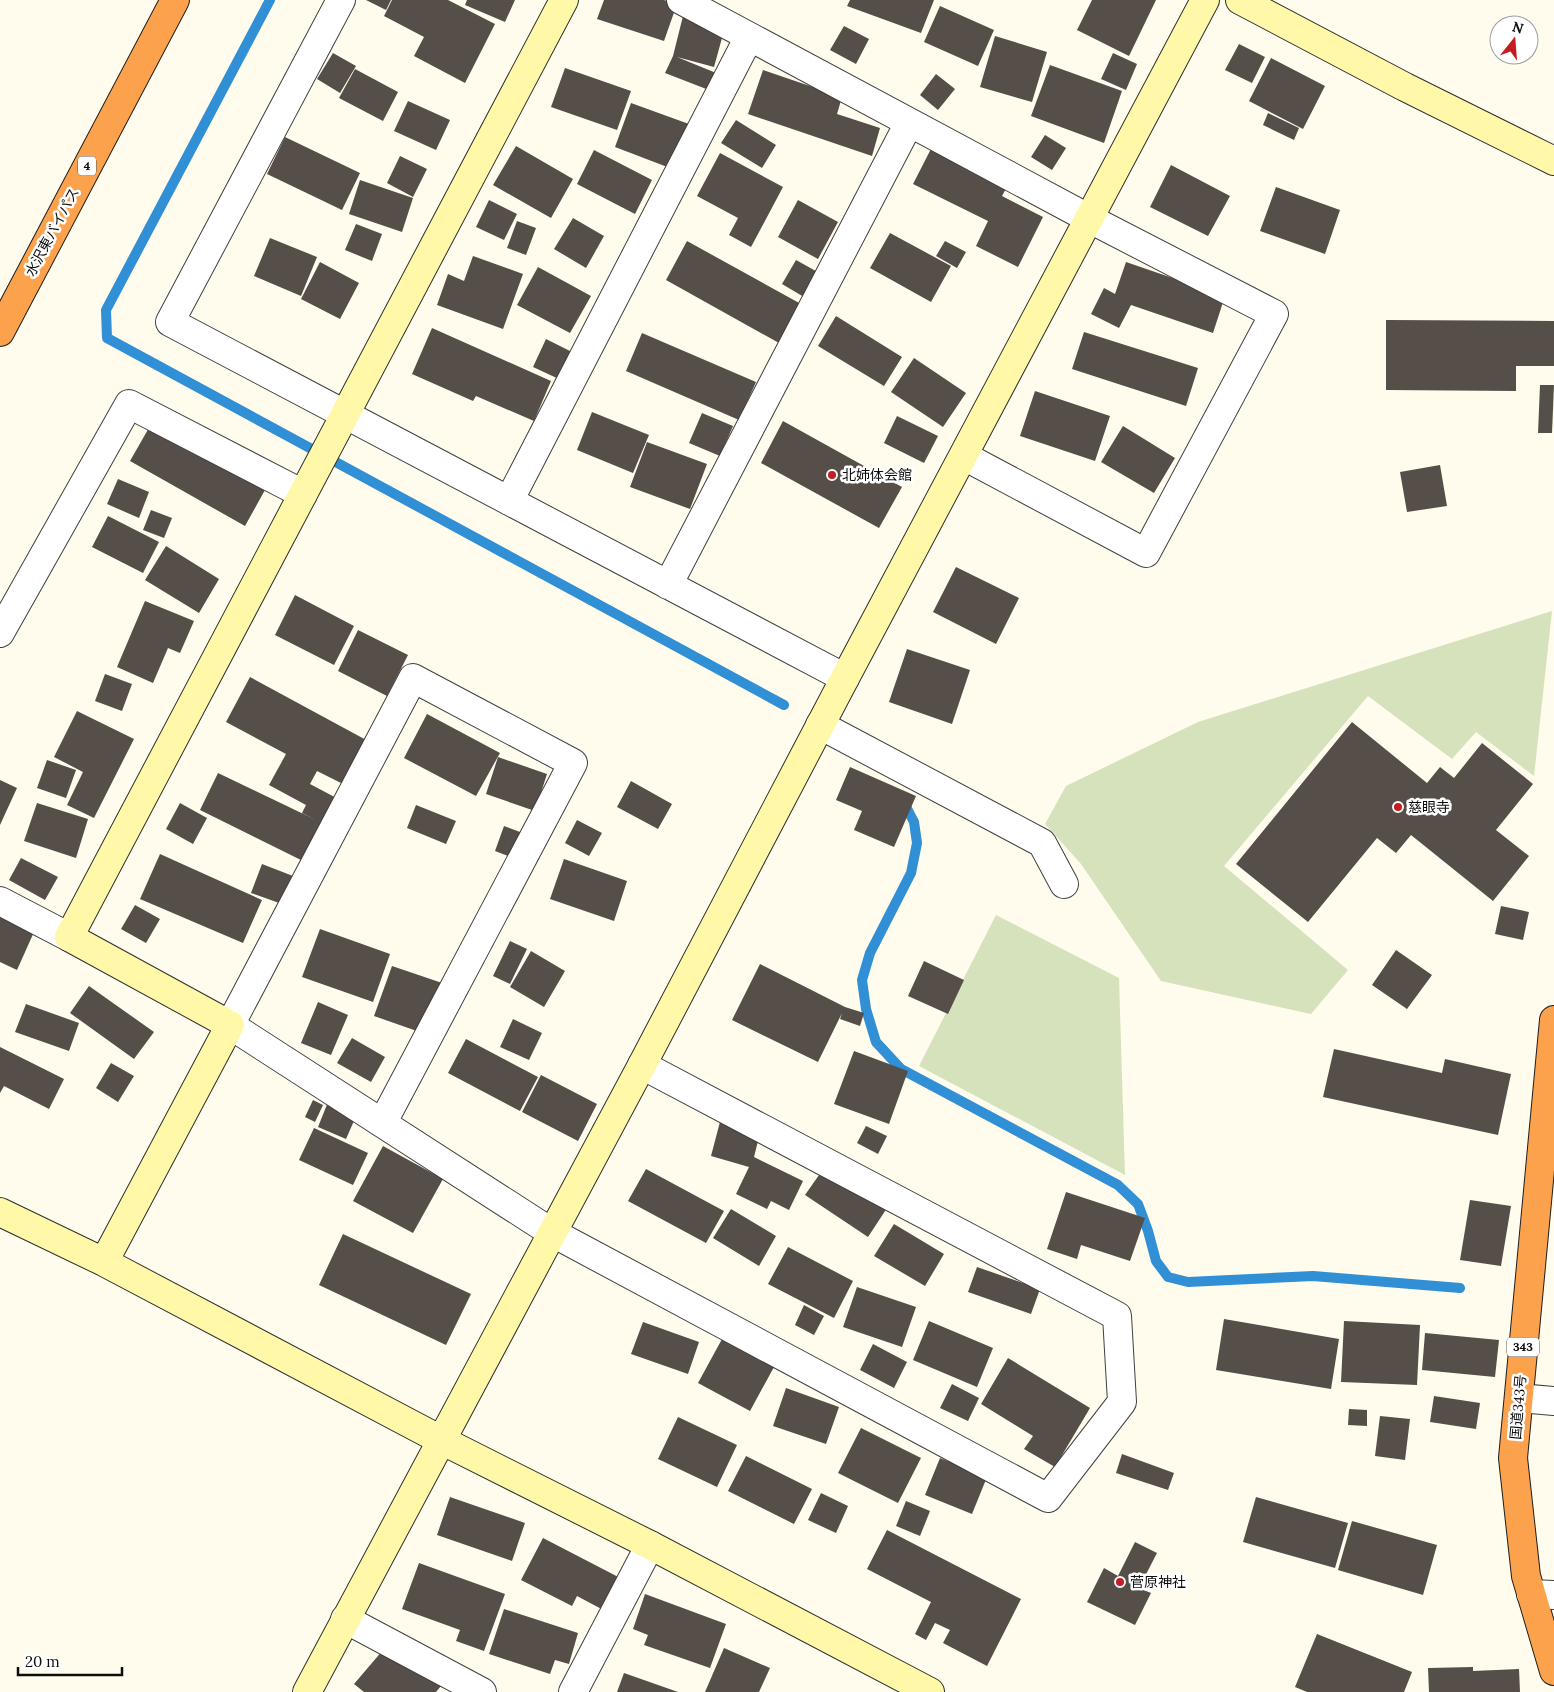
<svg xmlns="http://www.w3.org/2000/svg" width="1554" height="1692" font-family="Lora,'Noto Sans JP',serif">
<rect width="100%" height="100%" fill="#fffced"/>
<!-- cemetery -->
<path fill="#d5e2bc" d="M1552 611 1534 776 1476 732 1452 759 1368 696 1224 866 1348 970 1311 1014 1161 981 1081 864 1045 824 1066 786 1198 722Z
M996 915 1119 978 1125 1175 919 1066Z"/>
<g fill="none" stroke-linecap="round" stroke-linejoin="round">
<!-- stream -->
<path stroke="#308fd5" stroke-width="10" d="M270 0 106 310 107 338 784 705
M903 801 914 822 917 843 911 873 870 953 862 980 866 1009 876 1042 901 1069 1118 1185 1138 1204 1148 1231 1156 1261 1168 1277 1188 1282 1313 1276 1460 1288"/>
</g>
<!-- building -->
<path fill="#564e48" d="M366 0H391L386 10Z
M392 0H448L495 24 465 83 414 56 424 37 384 16Z
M467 0H515L505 22 465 5Z
M604 0H664L677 4 664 41 597 19Z
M850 0H934L921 33 847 6Z
M1092 0H1156L1129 56 1077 30Z
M940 6 994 30 978 66 924 42Z
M683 16 725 27 714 67 677 57 721 75 714 92 665 73 673 56Z
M844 26 869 39 856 64 830 50Z
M995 36 1047 52 1032 102 980 87Z
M1239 44 1265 57 1252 83 1225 70Z
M333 53 356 66 340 93 317 79Z
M1113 53 1137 64 1126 90 1101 79Z
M1271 58 1325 86 1303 129 1249 101Z
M1050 65 1122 91 1104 143 1031 116Z
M565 68 631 91 617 130 551 107Z
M355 69 398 92 383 121 339 98Z
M763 70 842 97 837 114 880 128 872 156 748 114Z
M936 74 955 89 938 110 920 95Z
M408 101 450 120 436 150 394 131Z
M631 103 700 128 683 173 615 147Z
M1268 113 1299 128 1294 140 1263 125Z
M736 120 776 145 762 168 721 143Z
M1045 135 1066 148 1052 170 1031 157Z
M285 137 360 173 342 210 267 174Z
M933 145 1009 183 1002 196 1043 217 1018 267 976 246 988 221 913 184Z
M516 146 573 179 551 218 493 185Z
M594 150 652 180 635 214 577 184Z
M720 153 783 187 751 247 729 235 738 218 697 196Z
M400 156 427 169 413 197 387 183Z
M1171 165 1230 196 1208 236 1150 207Z
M360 180 413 198 402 232 349 214Z
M1276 187 1340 210 1325 254 1260 231Z
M489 200 517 214 504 240 476 227Z
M798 200 838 222 818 259 778 237Z
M573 218 604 236 586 268 554 249Z
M517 221 536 228 526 255 507 248Z
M356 224 382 234 372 261 345 250Z
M890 233 951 266 931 302 870 268Z
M270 238 317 257 301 296 254 276Z
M687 241 801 304 779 343 666 280Z
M945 241 966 252 957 268 936 256Z
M473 256 523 274 503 329 437 305 448 274 464 281Z
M796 260 823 275 809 300 782 284Z
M320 262 359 283 340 319 301 299Z
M1126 262 1225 296 1213 333 1131 305 1119 328 1091 314 1104 288 1115 294Z
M538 267 591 296 570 333 517 305Z
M836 316 902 357 884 386 818 346Z
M1386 320 1554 321V366H1516V391L1386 390Z
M432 328 551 381 534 421 476 396 473 401 412 374Z
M1084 332 1198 368 1186 406 1072 369Z
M642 333 756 382 739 420 626 371Z
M546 339 574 353 561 380 533 367Z
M914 358 966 393 943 427 891 392Z
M1540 385H1554L1552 433H1538Z
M1035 391 1110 416 1095 461 1020 436Z
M592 412 649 435 633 473 577 450Z
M702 413 733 426 720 456 689 443Z
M897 416 938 436 924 463 884 443Z
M783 421 902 487 879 528 761 463Z
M150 426 265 490 245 526 130 461Z
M1123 426 1175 458 1154 493 1101 462Z
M647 442 707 464 690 509 630 487Z
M1440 465 1447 506 1407 512 1400 472Z
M118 479 149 492 139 518 107 504Z
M151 510 172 518 164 538 143 530Z
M108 516 159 542 143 573 92 547Z
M166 546 219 579 199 613 145 580Z
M956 567 1019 598 996 644 933 612Z
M295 595 354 626 334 665 275 635Z
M145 601 194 621 180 653 168 648 153 683 117 667Z
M358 630 408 655 387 696 338 671Z
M907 649 970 670 952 724 889 702Z
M105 674 132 684 122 711 95 701Z
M250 677 368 741 345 785 317 771 310 784 344 802 309 864 200 810 218 773 316 820 302 813 306 805 269 785 286 754 226 722Z
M77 711 134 739 94 818 67 805 83 772 54 757Z
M427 714 500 753 476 796 404 758Z
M1352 722 1427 783 1440 767 1454 778 1482 743 1533 784 1496 830 1529 856 1493 901 1411 835 1396 853 1377 838 1308 922 1236 864Z
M498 757 547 774 535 811 486 794Z
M47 760 76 770 66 798 37 788Z
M850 767 916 796 894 847 854 830 862 811 836 800Z
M0 780 17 788 0 825Z
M631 781 672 804 658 829 617 807Z
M37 803 88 819 76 858 24 841Z
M180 803 207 818 193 844 166 829Z
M416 805 456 821 446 844 407 828Z
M577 820 602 833 589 856 565 843Z
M504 826 528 835 519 860 495 851Z
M160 854 262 900 243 943 140 899Z
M21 858 58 877 45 900 9 880Z
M564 859 627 881 614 921 550 899Z
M262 864 293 876 282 904 251 893Z
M135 905 160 919 146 943 121 929Z
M1501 906 1529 912 1523 940 1495 934Z
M0 917 34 932 17 970 0 962Z
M320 929 390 954 373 1002 302 977Z
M510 941 527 949 510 984 493 976Z
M1396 950 1432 975 1407 1009 1372 985Z
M531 951 565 971 544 1007 510 987Z
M924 961 964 980 948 1014 908 996Z
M760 964 845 1007 864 1013 860 1026 840 1019 842 1013 818 1062 732 1020Z
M392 966 451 986 434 1037 374 1016Z
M89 986 154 1032 134 1059 70 1013Z
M318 1002 348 1015 331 1055 301 1043Z
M26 1004 79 1023 69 1051 15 1032Z
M513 1019 542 1033 529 1060 500 1047Z
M352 1038 385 1057 371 1082 337 1063Z
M466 1039 538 1077 520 1111 448 1073Z
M0 1047 64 1079 49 1109 4 1086 0 1093Z
M1334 1049 1442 1073 1445 1059 1511 1074 1498 1135 1323 1097Z
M854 1051 908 1071 889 1124 834 1104Z
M111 1063 134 1076 118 1102 96 1088Z
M541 1075 597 1104 578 1141 522 1112Z
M313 1100 323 1105 315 1122 305 1117Z
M328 1102 357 1114 346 1139 318 1127Z
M721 1118 761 1129 754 1157 803 1181 789 1210 771 1201 767 1209 736 1194 749 1167 711 1156Z
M866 1126 887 1136 878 1154 857 1143Z
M314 1128 368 1153 353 1185 299 1160Z
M383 1146 443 1179 413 1233 353 1201Z
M826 1165 887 1208 868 1237 805 1195Z
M646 1169 724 1211 706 1243 628 1201Z
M1066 1192 1145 1218 1130 1261 1081 1245 1077 1259 1047 1249Z
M1470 1200 1511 1206 1501 1266 1460 1260Z
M731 1209 776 1236 759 1266 713 1238Z
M894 1224 944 1254 925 1286 874 1256Z
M343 1234 471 1294 446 1345 319 1285Z
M788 1247 853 1281 834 1318 768 1284Z
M977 1267 1040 1289 1031 1314 968 1292Z
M857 1287 916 1307 902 1347 843 1327Z
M804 1305 824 1316 814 1335 795 1325Z
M1224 1319 1339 1339 1331 1389 1216 1370Z
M929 1321 993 1348 977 1387 913 1360Z
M1344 1321 1420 1325 1417 1385 1341 1382Z
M643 1322 699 1342 688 1374 631 1354Z
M1425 1333 1499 1340 1495 1377 1422 1370Z
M722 1339 774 1367 750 1411 698 1383Z
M873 1344 907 1362 894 1388 860 1370Z
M1008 1358 1090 1408 1055 1467 1024 1449 1033 1436 981 1404Z
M952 1384 979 1398 968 1421 940 1408Z
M786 1388 839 1407 826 1444 773 1426Z
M1434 1396 1480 1403 1476 1429 1430 1422Z
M1349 1409 1367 1410V1426L1348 1425Z
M1380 1416 1410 1419 1405 1460 1375 1456Z
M678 1417 737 1445 717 1487 658 1459Z
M861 1428 921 1458 898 1503 838 1473Z
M1122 1454 1174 1473 1168 1490 1116 1473Z
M746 1456 812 1489 794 1524 728 1491Z
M940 1458 987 1477 972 1514 925 1495Z
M821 1493 848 1506 836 1533 808 1520Z
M450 1497 525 1523 512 1561 437 1535Z
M1256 1497 1348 1523 1335 1568 1243 1542Z
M906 1501 930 1511 920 1536 896 1526Z
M1352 1521 1437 1545 1423 1595 1338 1570Z
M887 1530 1021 1599 987 1666 943 1643 950 1630 935 1623 926 1640 915 1634 931 1602 867 1569Z
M543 1538 626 1581 609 1613 577 1596 572 1606 521 1580Z
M1135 1542 1157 1553 1139 1588 1151 1593 1135 1625 1087 1602 1104 1568 1118 1576Z
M419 1563 505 1594 484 1651 456 1641 460 1630 402 1609Z
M645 1594 726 1624 710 1668 644 1645 648 1635 633 1629Z
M504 1609 578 1633 569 1664 555 1660 550 1674 489 1654Z
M1317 1634 1412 1672 1404 1692H1307L1295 1687Z
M389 1643 441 1686 436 1692H364L354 1684Z
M724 1648 770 1668 759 1692H705Z
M1473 1667V1671L1519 1669 1520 1692H1429L1428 1668Z
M624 1673 678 1692H617Z"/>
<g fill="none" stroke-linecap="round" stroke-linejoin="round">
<defs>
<path id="street" d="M341 0 170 322 845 678
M681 0 1088 218 1274 314 1146 553 964 456
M509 501 749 37
M668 585 909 123
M0 633 129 404 303 494
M820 725 1042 843 1064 884
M0 901 69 937
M383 1122 573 763 413 678 230 1025 551 1232 1048 1498 1122 1402 1117 1316 642 1065
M1519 1398 1554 1401
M1531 1594 1554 1595
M345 1619 482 1692
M573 1692 650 1545"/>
<path id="secondary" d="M1240 0 1405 87 1554 161
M0 1212 104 1262 441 1440 650 1545 930 1692
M104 1262 230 1025 69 937 564 0
M307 1692 642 1065 845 678 1205 0"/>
<path id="highway" d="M0 332 175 0
M1554 1020 1513 1458 1526 1576 1554 1671"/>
</defs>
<!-- street casing -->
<use href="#street" stroke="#404040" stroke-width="30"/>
<!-- secondary casing -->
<use href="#secondary" stroke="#2f2f2f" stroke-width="30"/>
<!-- highway casing -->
<use href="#highway" stroke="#1e1e1e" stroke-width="30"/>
<!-- street -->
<use href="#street" stroke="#fff" stroke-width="28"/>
<!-- secondary -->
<use href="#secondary" stroke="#fff8a8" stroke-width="28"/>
<!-- highway -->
<use href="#highway" stroke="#fda24c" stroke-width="28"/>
</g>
<!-- markers -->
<g fill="#c51c1f" stroke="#fff" stroke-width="2">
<circle cx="832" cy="475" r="5"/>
<circle cx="1398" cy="807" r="5"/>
<circle cx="1120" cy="1582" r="5"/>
</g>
<g text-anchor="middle" stroke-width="5" stroke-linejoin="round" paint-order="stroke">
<!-- shield labels -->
<g fill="#fff" stroke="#565656" stroke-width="1">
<rect x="78" y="156.5" width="18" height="19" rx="4"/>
<rect x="1507" y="1337.5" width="32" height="19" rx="4"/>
</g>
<g font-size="12" font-weight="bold" fill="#0d0d0d">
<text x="87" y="170">4</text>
<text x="1523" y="1351">343</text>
</g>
<!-- street labels -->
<g font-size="14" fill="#0d0d0d" stroke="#fff">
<text transform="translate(52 232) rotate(-62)" y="5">水沢東バイパス</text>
<text transform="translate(1518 1407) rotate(-85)" y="5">国道343号</text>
</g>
<!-- poi labels -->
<g font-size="14" fill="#0d0d0d" stroke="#fff" text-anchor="start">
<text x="842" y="480">北姉体会館</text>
<text x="1408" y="812">慈眼寺</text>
<text x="1130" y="1587">菅原神社</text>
</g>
</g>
<!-- north arrow -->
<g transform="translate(1514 40) rotate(17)"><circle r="24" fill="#ffffff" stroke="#9e9e9e"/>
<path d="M0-4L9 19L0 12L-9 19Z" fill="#c51c1f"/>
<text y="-8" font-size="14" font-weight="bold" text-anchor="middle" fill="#0d0d0d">N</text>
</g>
<!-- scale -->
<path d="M18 1667v8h104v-8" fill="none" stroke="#0d0d0d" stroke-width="2.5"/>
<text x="25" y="1667" font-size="15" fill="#0d0d0d" stroke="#ffffff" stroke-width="4" paint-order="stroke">20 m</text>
</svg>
